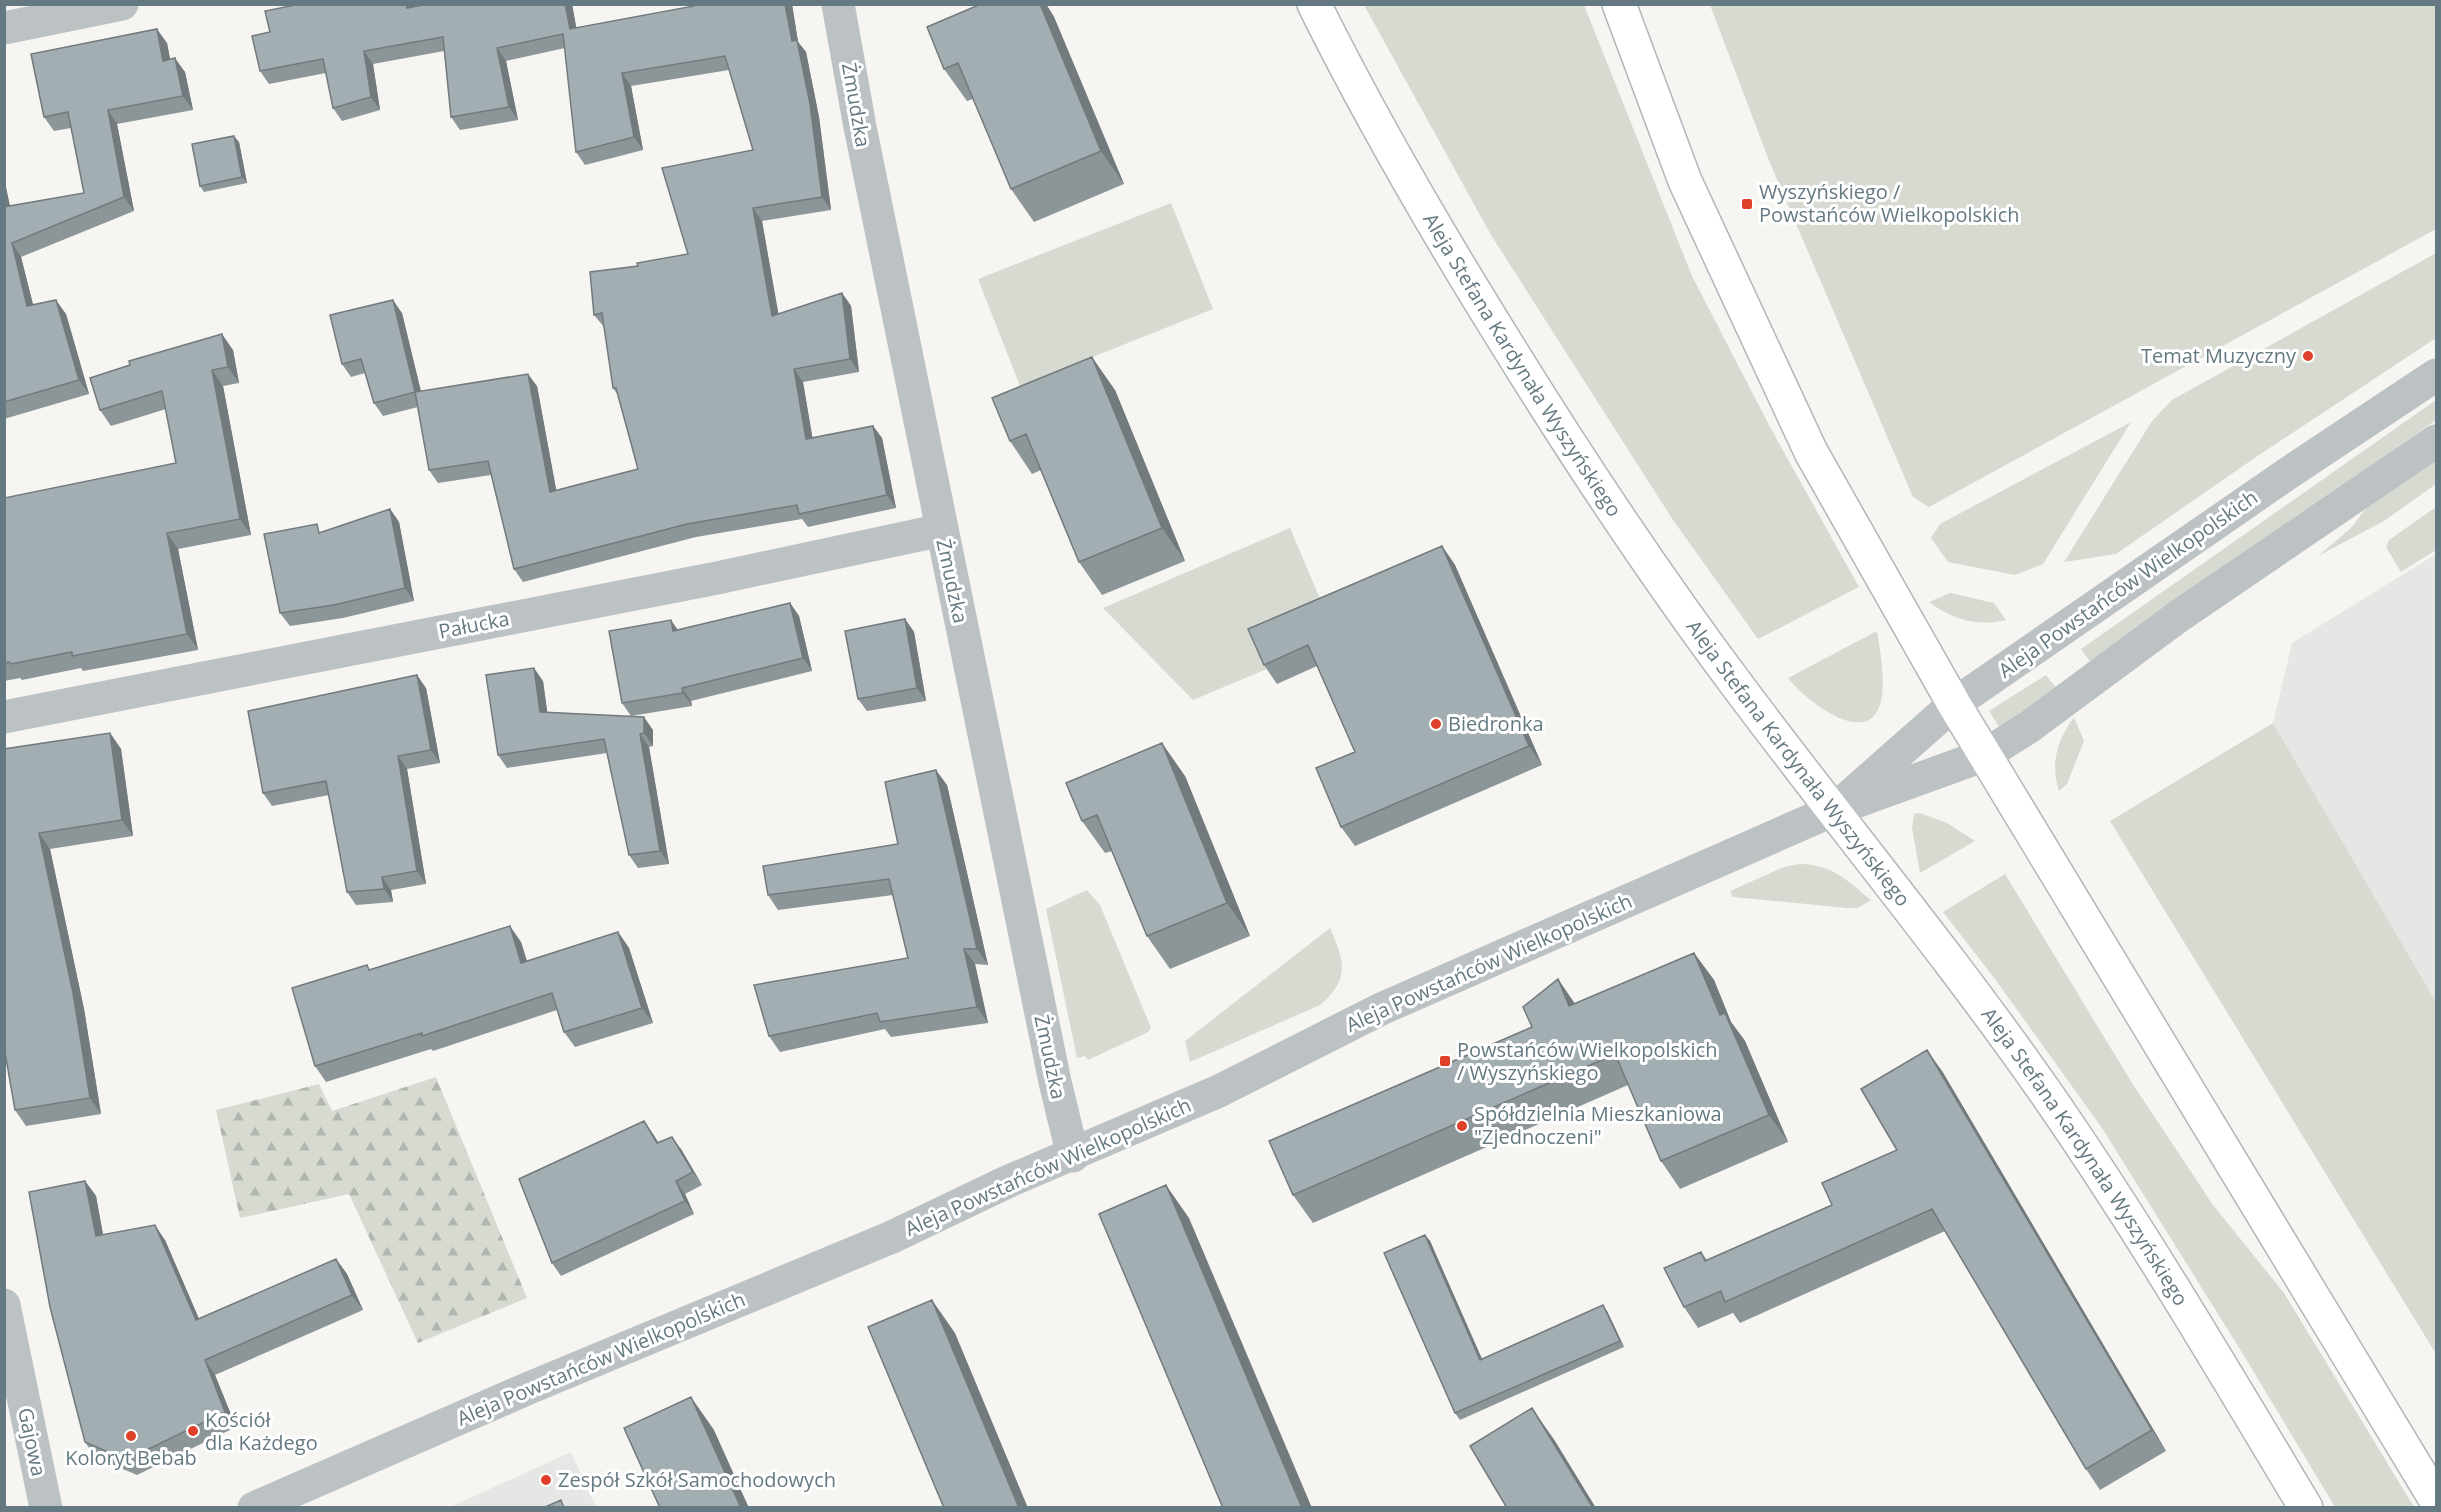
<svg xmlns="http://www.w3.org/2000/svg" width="2441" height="1512" font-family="'Open Sans',sans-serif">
<defs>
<pattern id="forest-firs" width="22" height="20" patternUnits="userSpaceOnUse" patternTransform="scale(1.5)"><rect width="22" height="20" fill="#d6dad1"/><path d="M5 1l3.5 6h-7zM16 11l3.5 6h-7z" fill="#b1b6af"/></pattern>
</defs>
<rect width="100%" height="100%" fill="#f6f5f2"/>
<!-- built -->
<path fill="#e6e7e5" d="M2436 554V1002L2273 723 2292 643Z
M571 1452 596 1507 448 1508Z"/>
<!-- green -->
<path fill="#d6dad1" d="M1364 5H1584L1692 276 1770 427 1859 587 1758 639 1673 520 1491 235Z
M1710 5H2436V229L1929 507 1913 497 1770 163Z
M1171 203 1213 309 1020 386 978 279Z
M2436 253V338L2259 455 2116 554 2064 562 2152 421 2172 400Z
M2436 400V420L2091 663 2081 649Z
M2131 422 2043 564 2015 575 1948 562 1931 538 1940 524Z
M2436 457V484L2384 521 2318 556 2351 528 2374 498Z
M2436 507V550L2401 572 2386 547 2389 540Z
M1290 528 1329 620 1269 668 1193 700 1103 608Z
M1950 593 1994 603 2006 620C1978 627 1951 619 1929 602Z
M1877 631C1880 651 1889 694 1876 713 1857 742 1801 696 1788 678Z
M2046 675 2057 689 1999 727 1989 711Z
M2074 717 2084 741 2067 784 2059 791C2050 763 2057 741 2074 717Z
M2273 723 2436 1002V1354L2110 821Z
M1920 813 1947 823 1975 841 1920 873 1912 828 1914 814Z
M1800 864C1834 865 1846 880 1871 900L1858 908H1847L1733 897 1730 891 1784 867Z
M2005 874 2132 1083 2213 1205 2284 1293 2414 1507H2335L2246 1359 2102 1128 1995 979 1943 912Z
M1087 890 1100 905 1151 1028 1148 1032 1088 1060 1085 1056 1077 1058 1046 909Z
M1330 928C1344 960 1351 979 1320 1005L1190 1062 1185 1041Z"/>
<!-- forest -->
<path fill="url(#forest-firs)" d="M436 1077 527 1298 418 1343 349 1194 240 1218 216 1110 319 1084 332 1111Z"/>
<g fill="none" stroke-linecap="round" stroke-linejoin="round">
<defs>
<g id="primary">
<path id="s1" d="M1314 4C1373 123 1441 239 1511 351 1583 467 1658 580 1740 689 1841 824 1949 954 2046 1093 2139 1227 2222 1368 2306 1508"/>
<path d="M1619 4 1685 181 1811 452 1954 704 2436 1500"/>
</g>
</defs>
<!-- primary casing -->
<use href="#primary" stroke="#b0b6b9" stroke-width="36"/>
<!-- minor -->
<path stroke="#bcc2c4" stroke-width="33" d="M838 4 860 127 1055 1082 1073 1156
M4 28 122 4
M4 717 717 578 942 530
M4 1305 46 1508
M254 1508 529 1388 892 1237 1007 1182 1219 1091 1381 1009 1834 810"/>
<!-- tertiary -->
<path stroke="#bcc2c4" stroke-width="33" d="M1850 804 1985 755 2029 727 2179 616 2436 441
M1834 810 1954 704 2287 474 2436 375"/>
<!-- primary -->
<use href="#primary" stroke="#fff" stroke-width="33"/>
</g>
<!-- wall -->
<path fill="#8c9699" d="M300 4H413L414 7 572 4 576 28 694 6V4H792L798 42 806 52 819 117 831 210 762 221 778 314 842 293 851 306 859 372 803 382 812 438 873 426 882 438 896 508 808 527 802 519 696 537 523 582 514 569 491 475 438 483 429 470 418 407 383 416 374 403 365 373 351 377 342 364 402 313 421 391 537 386 556 490 638 469 618 395 613 388 604 327 594 315 638 266 688 254 753 150 729 70 631 86 643 150 585 165 576 152 565 48 506 61 518 120 460 130 451 117 444 51 373 64 380 110 342 121 333 108 326 73 269 84 260 71 270 32Z
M981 4H1046L1054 17 1124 184 1034 222 1011 189 973 99 967 101 944 69Z
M167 43 170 59 185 72 193 110 117 124 134 211 21 257 33 305 66 314 89 394 4 419V178L10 206 84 193 71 128 54 131 44 117Z
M239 142 247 183 204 192 200 186Z
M233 350 239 383 223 386 251 535 178 549 198 650 83 671 81 668 22 680 20 678 4 681V498L176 463 166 409 111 426 100 410Z
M1115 390 1185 561 1102 595 1079 562 1041 470 1032 474 1010 441Z
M390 509 399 522 414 601 343 618 290 626 280 613 322 532Z
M1442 546 1455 565 1542 765 1355 846 1341 827 1355 752 1317 666 1277 684 1264 665Z
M790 603 799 616 812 671 691 701 692 706 631 716 622 703 678 630Z
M905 619 914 632 926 701 867 711 858 699Z
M543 681 547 712 653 730V746L649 747 669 864 638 868 629 855 607 753 507 768 498 755Z
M426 688 440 763 407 769 426 884 391 890 393 902 356 905 347 892 329 795 272 806 263 793Z
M110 733 121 749 133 836 50 849 84 1009 101 1114 26 1126 15 1110 4 749Z
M1185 776 1250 936 1170 969 1147 936 1112 851 1105 853 1082 821Z
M947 785 988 965 975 964 988 1023 891 1037 885 1029 780 1052 769 1036 908 958 893 895 778 910 768 895 898 844Z
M618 932 629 948 653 1023 575 1047 564 1032 557 1010 433 1051 431 1049 326 1082 315 1066 370 970 521 942 527 961Z
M1694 953 1714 980 1731 1022 1745 1041 1788 1142 1680 1189 1661 1161 1628 1085 1313 1223 1293 1195 1532 1027 1558 979 1575 1004Z
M1942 1071 2166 1451 2100 1490 2086 1469 1945 1231 1740 1323 1733 1313 1698 1328 1684 1307 1701 1252 1707 1260 1832 1205 1897 1150Z
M653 1134 658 1142 681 1149 702 1185 685 1194 694 1214 561 1276 552 1263Z
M85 1181 96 1196 103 1235 165 1240 199 1319 336 1259 347 1274 363 1310 215 1375 236 1427 137 1475 95 1457 85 1442Z
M1425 1235 1430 1241 1482 1359 1607 1311 1624 1347 1460 1420 1455 1413Z"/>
<!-- shaded-wall -->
<path fill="#727a7d" d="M406 4H413L416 21 407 8Z
M565 4H572L579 42 570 29Z
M785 4H792L798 42 806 52 819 117 831 210 822 197Z
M1040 4H1046L1054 17 1124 184 1101 151Z
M157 29 167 43 173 75 163 61Z
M497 48 506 61 518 120 509 107Z
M364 51 373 64 380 110 371 97Z
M175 58 185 72 193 110 183 96Z
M622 73 631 86 643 150 634 137Z
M108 110 117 124 134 211 124 197Z
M234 136 239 142 247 183 242 177Z
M4 178 13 221 4 209Z
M753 208 762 221 781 328 772 316Z
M12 243 21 257 37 320 27 306Z
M842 293 851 306 859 372 850 359Z
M56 300 66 314 89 394 79 380Z
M393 300 402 313 424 405 415 392Z
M222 334 233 350 239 383 228 367Z
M1092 357 1115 390 1185 561 1162 528Z
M794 369 803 382 815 452 806 439Z
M212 370 223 386 251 535 240 519Z
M528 374 537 386 559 505 550 492Z
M873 426 882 438 896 508 887 495Z
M390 509 399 522 414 601 405 588Z
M167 533 178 549 198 650 187 634Z
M1442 546 1455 565 1542 765 1529 746Z
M790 603 799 616 812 671 803 658Z
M905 619 914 632 926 701 917 688Z
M671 620 680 633 673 631Z
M534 668 543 681 549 724 540 712Z
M417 675 426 688 440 763 431 750Z
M682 688 691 701 692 706 683 693Z
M644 717 653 730V746L644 733Z
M110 733 121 749 133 836 122 820Z
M640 734 649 747 669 864 660 851Z
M1162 743 1185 776 1250 936 1227 903Z
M398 756 407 769 426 884 417 871Z
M936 770 947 785 988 965 977 949Z
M39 833 50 849 84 1009 101 1114 90 1098Z
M382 877 391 890 393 902 384 889Z
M510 926 521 942 532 979 521 963Z
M618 932 629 948 653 1023 642 1008Z
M964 949 975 964 988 1023 977 1007Z
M1694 953 1714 980 1731 1022 1745 1041 1788 1142 1769 1115 1720 1015Z
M1558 979 1577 1007 1569 1006Z
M1927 1050 1942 1071 2166 1451 2152 1430Z
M644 1121 653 1134 666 1156 657 1143Z
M672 1137 681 1149 702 1185 693 1172Z
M85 1181 96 1196 106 1251 96 1236Z
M676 1181 685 1194 694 1214 685 1201Z
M1166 1185 1189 1218 1312 1508H1302Z
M155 1225 165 1240 206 1335 196 1320Z
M1425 1235 1430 1241 1485 1366 1480 1360Z
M336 1259 347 1274 363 1310 352 1295Z
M932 1300 955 1333 1028 1508H1019Z
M1603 1305 1607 1311 1624 1347 1620 1341Z
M205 1360 215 1375 236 1427 225 1412Z
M691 1397 714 1430 749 1508H741Z
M1532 1408 1555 1441 1596 1508H1593Z"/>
<!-- building -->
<path fill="#a3aeb2" stroke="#727a7d" stroke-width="1.5" d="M300 4H406L407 8 427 4H565L570 29 694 6V4H785L792 41 797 40 810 104 822 197 753 208 772 316 842 293 850 359 794 369 806 439 873 426 887 495 799 514 797 505 687 524 514 569 488 461 429 470 415 392 528 374 550 492 638 469 616 388H613L602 313 594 315 590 272 638 266 637 263 688 254 662 168 753 150 725 56 622 73 634 137 576 152 563 34 497 48 509 107 451 117 443 37 364 51 371 97 333 108 323 59 260 71 252 36 270 32 265 11Z
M981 4H1040L1101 151 1011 189 958 63 944 69 927 27Z
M157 29 163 61 175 58 183 96 108 110 124 197 12 243 27 306 56 300 79 380 4 402V207L84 193 68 112 44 117 31 54Z
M234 136 242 177 200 186 192 144Z
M393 300 415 392 374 403 361 359 342 364 330 315Z
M222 334 228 367 212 370 240 519 167 533 187 634 72 656V652L11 664 10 662 4 663V498L176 463 162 391 100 410 90 378 130 365 129 361Z
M1092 357 1162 528 1079 562 1026 434 1010 441 992 398Z
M390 509 405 588 334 605 280 613 264 534 317 524 319 533Z
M1442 546 1529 746 1341 827 1316 768 1355 752 1308 645 1264 665 1248 629Z
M790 603 803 658 682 688 683 693 622 703 609 631 671 620 673 631Z
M905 619 917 688 858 699 845 631Z
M534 668 540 712 644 717V733L640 734 660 851 629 855 604 739 498 755 486 675Z
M417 675 431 750 398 756 417 871 382 877 384 889 347 892 326 781 263 793 248 711Z
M110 733 122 820 39 833 73 993 90 1098 15 1110 4 1047V749Z
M1162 743 1227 903 1147 936 1097 815 1082 821 1066 783Z
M936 770 977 949H964L977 1007 880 1022 877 1013 769 1036 754 985 908 958 889 879 768 895 763 866 898 844 885 782Z
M510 926 521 963 618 932 642 1008 564 1032 552 993 422 1036V1033L315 1066 292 988 367 965 369 970Z
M1694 953 1720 1015 1725 1013 1769 1115 1661 1161 1615 1054 1293 1195 1269 1141 1532 1027 1523 1007 1558 979 1569 1006Z
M1927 1050 2152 1430 2086 1469 1932 1209 1725 1302 1721 1291 1684 1307 1664 1268 1701 1252 1705 1261 1832 1205 1822 1183 1897 1150 1861 1089Z
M644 1121 657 1143 672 1137 693 1172 676 1181 685 1201 552 1263 519 1179Z
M85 1181 96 1236 155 1225 196 1320 336 1259 352 1295 205 1360 225 1412 126 1460 85 1442 50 1307 29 1192Z
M1166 1185 1302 1508H1223L1099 1214Z
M1425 1235 1480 1360 1603 1305 1620 1341 1455 1413 1384 1253Z
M932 1300 1019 1508H944L868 1327Z
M691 1397 741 1508H660L624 1428Z
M1532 1408 1593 1508H1507L1470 1446Z
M561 1500 564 1508H543Z"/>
<!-- markers -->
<g fill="#df4029" stroke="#fff" stroke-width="2">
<rect x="1741" y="198" width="12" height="12" rx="3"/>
<circle cx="2308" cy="356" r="6"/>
<circle cx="1436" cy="724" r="6"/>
<rect x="1439" y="1055" width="12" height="12" rx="3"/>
<circle cx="1462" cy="1126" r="6"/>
<circle cx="193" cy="1431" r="6"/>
<circle cx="131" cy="1436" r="6"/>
<circle cx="546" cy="1480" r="6"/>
</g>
<g text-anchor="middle" stroke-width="6" stroke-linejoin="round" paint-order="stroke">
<!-- street labels -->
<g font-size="20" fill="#657982" stroke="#fff">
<text transform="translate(856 105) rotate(80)" y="7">Żmudzka</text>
<text dy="7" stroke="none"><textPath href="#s1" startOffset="417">Aleja Stefana Kardynała Wyszyńskiego</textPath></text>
<text transform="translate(952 581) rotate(78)" y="7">Żmudzka</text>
<text transform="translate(2128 584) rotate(-35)" y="7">Aleja Powstańców Wielkopolskich</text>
<text transform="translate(474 625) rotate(-11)" y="7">Pałucka</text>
<text dy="7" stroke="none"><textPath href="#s1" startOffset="902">Aleja Stefana Kardynała Wyszyńskiego</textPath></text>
<text transform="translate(1489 963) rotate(-24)" y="7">Aleja Powstańców Wielkopolskich</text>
<text transform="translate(1050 1057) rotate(78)" y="7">Żmudzka</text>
<text dy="7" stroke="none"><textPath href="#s1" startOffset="1389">Aleja Stefana Kardynała Wyszyńskiego</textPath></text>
<text transform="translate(1048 1167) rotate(-24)" y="7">Aleja Powstańców Wielkopolskich</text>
<text transform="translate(601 1359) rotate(-23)" y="7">Aleja Powstańców Wielkopolskich</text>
<text transform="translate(32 1442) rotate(78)" y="7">Gajowa</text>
</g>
<!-- poi labels -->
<g font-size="20" fill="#657982" stroke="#fff" text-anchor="start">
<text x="1759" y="199">Wyszyńskiego /<tspan x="1759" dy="23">Powstańców Wielkopolskich</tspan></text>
<text x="2296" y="363" text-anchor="end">Temat Muzyczny</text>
<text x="1448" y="731">Biedronka</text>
<text x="1457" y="1057">Powstańców Wielkopolskich<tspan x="1457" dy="23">/ Wyszyńskiego</tspan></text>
<text x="1474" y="1121">Spółdzielnia Mieszkaniowa<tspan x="1474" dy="23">"Zjednoczeni"</tspan></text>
<text x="205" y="1427">Kościół<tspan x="205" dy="23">dla Każdego</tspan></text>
<text x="131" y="1465" text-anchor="middle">Koloryt Bebab</text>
<text x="558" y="1487">Zespół Szkół Samochodowych</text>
</g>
</g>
<!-- border -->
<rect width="2441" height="1512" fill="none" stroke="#657982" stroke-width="12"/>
</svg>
